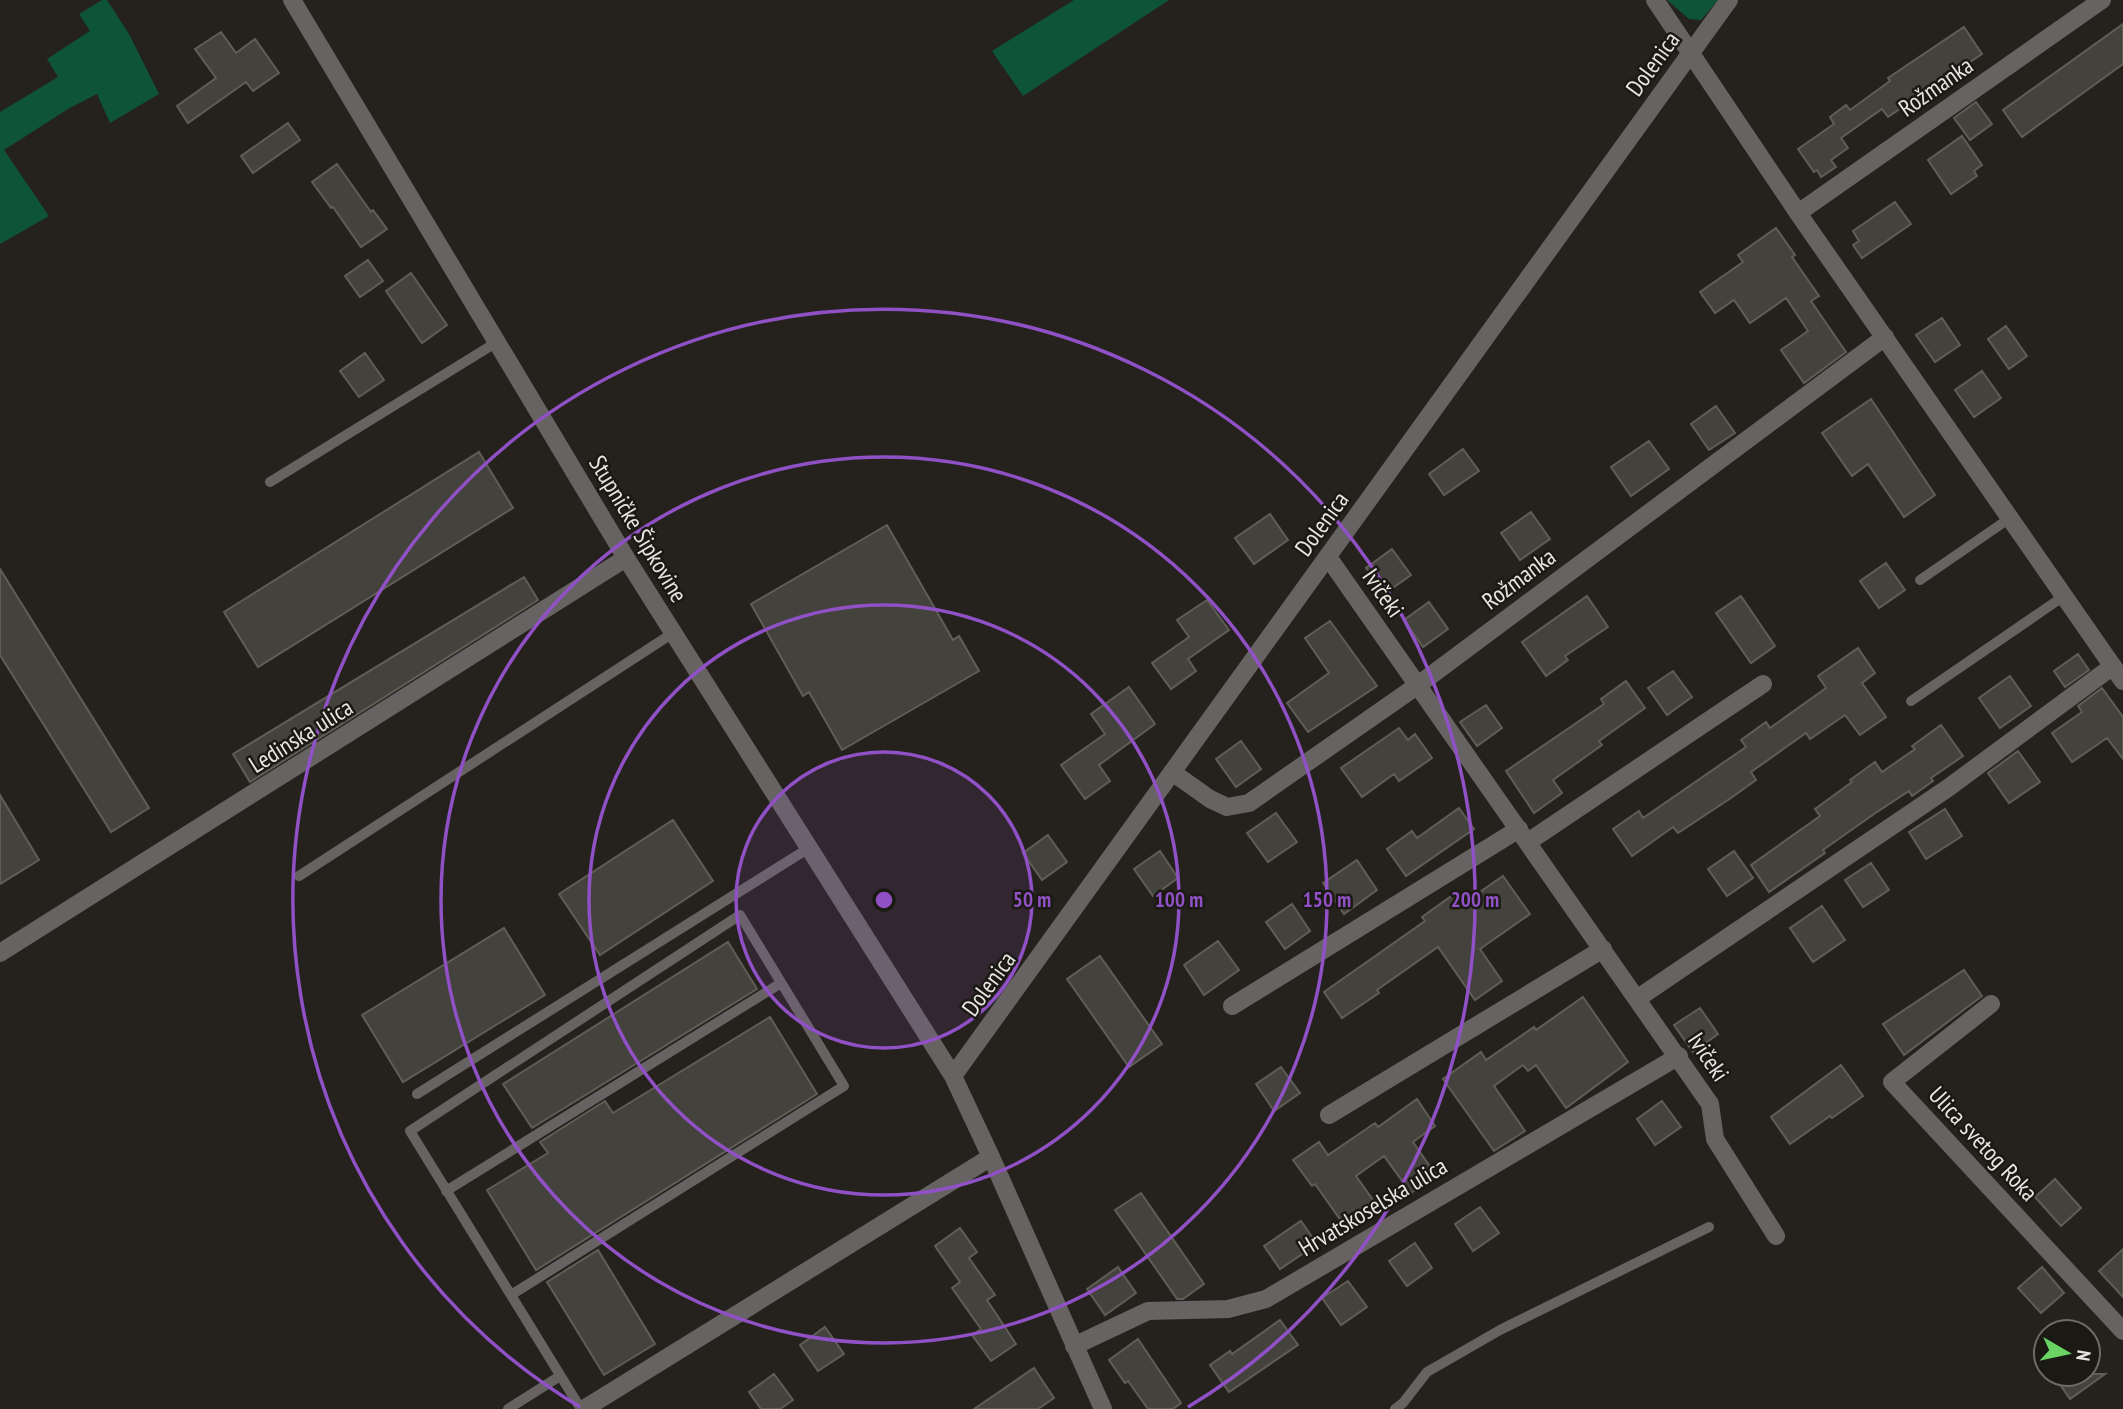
<svg xmlns="http://www.w3.org/2000/svg" width="2123" height="1409" font-family="'PT Sans Narrow',sans-serif">
<rect width="100%" height="100%" fill="#25221d"/>
<!-- green -->
<path fill="#0e543a" d="M102 0H107L129 34 159 94 110 123 97 94 68 109 4 150 49 216 0 244V112L58 77 47 59 90 31 79 14Z
M1074 0H1169L1023 96 992 51Z
M1667 0H1718L1701 20 1689 19Z"/>
<!-- building -->
<path fill="#44423c" stroke="#5f5d56" stroke-width="2" d="M2123 24V64L2022 137 2003 110Z
M1964 27 1982 54 1888 117 1882 109 1841 138 1848 148 1831 160 1836 167 1821 177 1817 170 1814 172 1798 149 1834 124 1830 117 1846 105 1850 110 1890 81 1888 78Z
M221 32 236 53 255 39 279 73 253 91 246 82 188 123 177 106 216 78 195 49Z
M1976 102 1992 124 1970 140 1954 118Z
M288 123 300 140 253 173 241 156Z
M1962 136 1982 165 1974 171 1977 176 1951 194 1928 160Z
M337 164 371 212 373 210 387 229 361 247 333 207 331 208 312 182Z
M1895 202 1911 224 1862 258 1853 245 1859 241 1853 231Z
M1776 228 1795 255 1792 257 1819 296 1811 301 1846 352 1804 383 1781 350 1808 331 1786 298 1750 323 1734 300 1715 313 1700 292 1743 262 1738 255Z
M368 260 383 281 360 297 345 276Z
M411 273 447 325 422 343 386 291Z
M1942 318 1960 345 1935 362 1916 335Z
M2006 326 2027 356 2009 369 1988 339Z
M365 353 384 380 359 397 340 371Z
M1982 371 2001 398 1974 417 1955 390Z
M1871 399 1935 495 1904 517 1868 464 1852 476 1822 433Z
M1716 406 1735 433 1709 450 1691 424Z
M1649 441 1669 469 1631 496 1611 467Z
M1463 449 1479 471 1444 495 1429 474Z
M479 452 513 508 258 667 224 612Z
M1531 512 1550 539 1520 560 1501 533Z
M1270 514 1288 540 1254 564 1235 538Z
M887 525 953 640 959 636 979 671 842 750 809 692 803 696 751 604Z
M1392 549 1411 575 1384 594 1366 568Z
M1886 563 1905 590 1879 608 1860 581Z
M0 569 149 808 111 832 0 655Z
M524 577 538 600 250 782 233 754Z
M1587 596 1608 627 1565 656 1568 660 1546 676 1522 642Z
M1741 596 1775 646 1751 663 1716 613Z
M1207 600 1229 630 1188 659 1196 671 1171 689 1152 663 1189 637 1177 620Z
M1429 602 1448 629 1423 647 1404 620Z
M1330 621 1377 686 1308 732 1287 703 1329 673 1305 638Z
M1858 648 1875 673 1862 683 1886 717 1860 735 1845 715 1810 739 1806 733 1751 772 1756 780 1731 798 1678 833 1673 827 1632 856 1613 829 1639 811 1643 818 1746 747 1741 740 1766 722 1770 728 1826 688 1818 676Z
M2078 654 2089 670 2065 687 2054 671Z
M1673 671 1692 697 1667 715 1648 688Z
M2010 676 2031 706 2000 728 1979 698Z
M1626 681 1645 708 1599 741 1602 745 1553 780 1562 793 1534 813 1506 771 1604 704 1601 699Z
M1129 687 1155 724 1099 765 1110 781 1085 799 1061 765 1105 734 1091 714Z
M2102 688 2123 717V759L2107 738 2072 762 2052 733 2082 712 2078 706Z
M1486 705 1502 728 1477 746 1460 722Z
M1941 725 1963 756 1931 778 1933 781 1912 796 1909 791 1874 814 1823 850 1825 853 1769 892 1751 865 1820 816 1815 809 1852 782 1850 780 1875 762 1882 772 1915 749 1912 746Z
M1399 728 1408 740 1415 734 1432 758 1399 781 1394 774 1362 797 1341 768Z
M1241 741 1261 769 1236 787 1216 759Z
M2018 751 2040 782 2009 803 1988 773Z
M0 795 39 860 0 884Z
M1459 808 1474 829 1406 876 1387 849 1412 831 1417 838Z
M1945 809 1962 836 1926 859 1909 832Z
M1276 813 1297 842 1268 862 1247 833Z
M673 820 713 881 600 955 559 894Z
M1048 835 1067 862 1042 880 1023 853Z
M1160 851 1178 878 1153 896 1134 869Z
M1734 851 1753 878 1727 896 1708 869Z
M1357 860 1377 890 1344 914 1323 883Z
M1871 863 1889 890 1863 907 1845 880Z
M1503 876 1530 914 1480 949 1502 981 1475 1000 1438 947 1377 990 1379 993 1342 1018 1324 992 1425 921 1422 917 1457 892 1464 903Z
M1292 904 1310 931 1285 949 1266 922Z
M1822 906 1845 940 1813 962 1790 928Z
M504 928 545 995 403 1082 362 1015Z
M1218 941 1239 970 1204 995 1184 965Z
M728 942 757 989 532 1128 503 1084Z
M1100 956 1162 1044 1129 1067 1067 979Z
M1964 970 1982 996 1904 1055 1883 1024Z
M1583 997 1628 1062 1566 1108 1536 1065 1528 1071 1523 1065 1494 1086 1525 1131 1494 1151 1443 1079 1481 1052 1486 1060 1534 1027 1536 1030Z
M1700 1008 1718 1034 1693 1052 1674 1025Z
M770 1017 817 1094 536 1270 487 1190 548 1153 540 1142 605 1101 613 1113Z
M1841 1065 1863 1096 1832 1118 1830 1116 1790 1144 1771 1117Z
M1281 1067 1300 1093 1274 1111 1256 1084Z
M1417 1099 1435 1126 1413 1142 1436 1175 1411 1193 1384 1156 1356 1176 1380 1210 1349 1232 1315 1184 1312 1186 1293 1160 1319 1142 1328 1155 1375 1123 1378 1127Z
M1662 1101 1681 1127 1655 1145 1637 1119Z
M2055 1179 2081 1208 2061 1226 2035 1197Z
M1141 1193 1204 1284 1183 1299H1177L1115 1210Z
M1480 1207 1499 1233 1473 1251 1455 1224Z
M1301 1221 1317 1244 1280 1269 1264 1246Z
M960 1228 977 1252 969 1258 995 1295 987 1300 1016 1344 991 1361 972 1335 981 1329 952 1288 960 1282 935 1246Z
M1415 1243 1432 1268 1407 1286 1389 1261Z
M2123 1249V1297L2099 1271Z
M598 1250 655 1344 604 1375 547 1282Z
M1118 1267 1136 1293 1105 1315 1087 1289Z
M2042 1267 2064 1293 2041 1313 2018 1288Z
M1348 1281 1367 1307 1341 1325 1322 1298Z
M1280 1320 1298 1345 1229 1392 1210 1365 1230 1351 1232 1354Z
M825 1327 844 1354 818 1371 800 1345Z
M1138 1339 1181 1403 1173 1409H1148L1128 1381 1125 1383 1109 1360Z
M1034 1368 1054 1398 1038 1409H974Z
M774 1374 793 1400 780 1409H761L749 1392Z
M2053 1374H2105L2070 1399Z"/>
<g fill="none" stroke-linecap="round" stroke-linejoin="round">
<!-- lane -->
<path stroke="#676362" stroke-width="10" d="M270 482 497 342
M1920 580 2010 518
M1911 701 2064 596
M299 876 673 633
M417 1094 809 848
M446 1191 781 983
M511 1295 844 1086 740 915 410 1131 581 1409
M508 1409 560 1376
M1395 1409 1403 1403 1427 1372 1500 1330 1709 1227"/>
<!-- street -->
<path stroke="#676362" stroke-width="18" d="M292 0 626 558 953 1076 991 1157 1103 1409
M1655 0 1798 213 2123 681
M1798 213 2102 0
M1328 557 1710 1104 1715 1139 1776 1236
M1172 772 1210 799 1227 807 1249 803 1418 685 1885 337
M1528 842 1763 684
M0 953 626 558
M1638 998 1948 788 2113 666
M1991 1004 1892 1082 2123 1331
M1232 1006 1519 829
M953 1076 1729 0
M1329 1115 1603 949
M1074 1346 1148 1311 1228 1309 1266 1299 1679 1056
M584 1409 991 1157"/>
</g>
<!-- distance rings -->
<circle cx="884" cy="900" r="148" fill="#9151c6" fill-opacity=".12"/>
<g fill="none" stroke="#9151c6" stroke-width="3.5">
<circle cx="884" cy="900" r="148"/>
<circle cx="884" cy="900" r="295"/>
<circle cx="884" cy="900" r="443"/>
<path d="M580 1407A591 591 0 1 1 1188 1407"/>
</g>
<g text-anchor="middle" stroke-width="5" stroke-linejoin="round" paint-order="stroke">
<!-- street labels -->
<g font-size="24" fill="#e8e6e2" stroke="#1b1914">
<text transform="translate(1653 64) rotate(-54)" y="8">Dolenica</text>
<text transform="translate(1936 87) rotate(-35)" y="8">Rožmanka</text>
<text transform="translate(1322 524) rotate(-54)" y="8">Dolenica</text>
<text transform="translate(638 529) rotate(59)" y="8">Stupničke Šipkovine</text>
<text transform="translate(1519 579) rotate(-37)" y="8">Rožmanka</text>
<text transform="translate(1383 593) rotate(55)" y="8">Ivičeki</text>
<text transform="translate(301 736) rotate(-32)" y="8">Ledinska ulica</text>
<text transform="translate(989 984) rotate(-54)" y="8">Dolenica</text>
<text transform="translate(1708 1057) rotate(56)" y="8">Ivičeki</text>
<text transform="translate(1983 1144) rotate(47)" y="8">Ulica svetog Roka</text>
<text transform="translate(1373 1207) rotate(-31)" y="8">Hrvatskoselska ulica</text>
</g>
</g>
<circle cx="884" cy="900" r="10" fill="#9151c6" stroke="#1b1914" stroke-width="3.5"/>
<g font-size="21" text-anchor="middle" font-weight="bold" fill="#9151c6" stroke="#1b1914" stroke-width="5" stroke-linejoin="round" paint-order="stroke">
<text x="1032" y="907">50 m</text>
<text x="1179" y="907">100 m</text>
<text x="1327" y="907">150 m</text>
<text x="1475" y="907">200 m</text>
</g>
<!-- north arrow -->
<g transform="translate(2067 1353) rotate(99)"><circle r="33" fill="#1b1914" stroke="#6d6b66" stroke-width="2"/>
<path d="M0-5L12 26L0 18L-12 26Z" fill="#69d464"/>
<text y="-10" font-size="19" font-weight="bold" text-anchor="middle" fill="#e8e6e2">N</text>
</g>
</svg>
